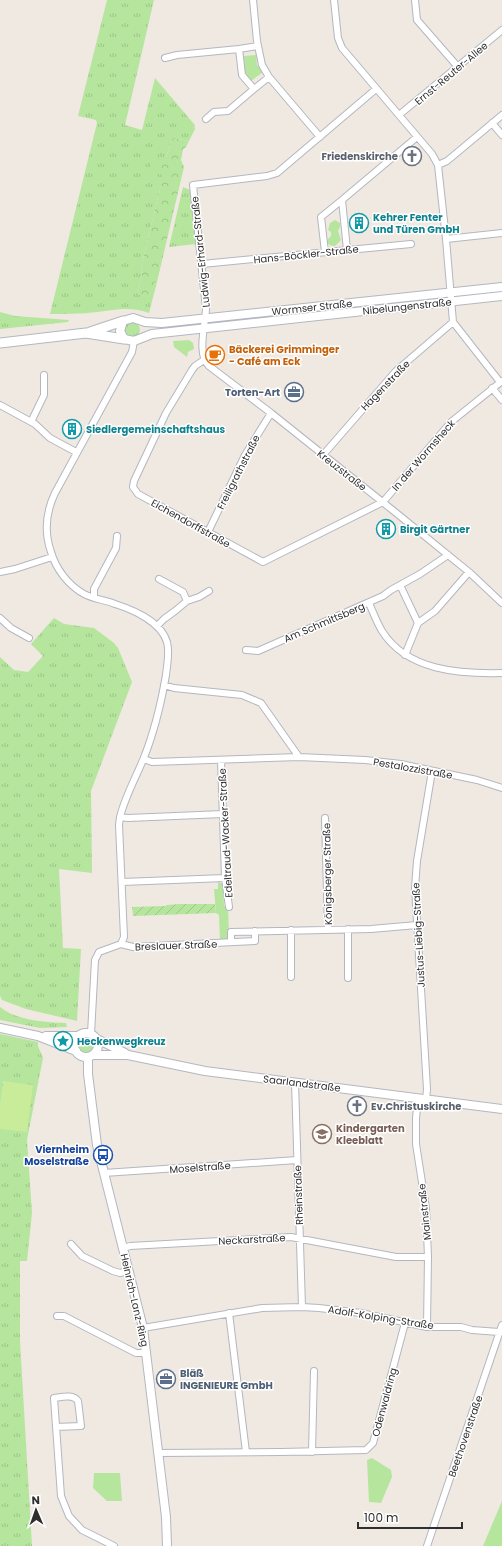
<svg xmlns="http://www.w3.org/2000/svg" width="502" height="1546" font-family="Poppins,sans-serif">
<defs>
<pattern id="grass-tufts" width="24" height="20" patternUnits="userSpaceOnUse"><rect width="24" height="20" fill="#b6e59e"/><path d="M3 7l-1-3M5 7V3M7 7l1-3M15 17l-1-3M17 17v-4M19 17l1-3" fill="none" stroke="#9dc588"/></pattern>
<pattern id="forest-crowns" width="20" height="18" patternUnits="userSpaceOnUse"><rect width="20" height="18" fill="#b6e59e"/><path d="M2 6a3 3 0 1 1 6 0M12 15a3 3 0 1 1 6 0" fill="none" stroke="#9dc588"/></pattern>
<pattern id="garden-furrows" width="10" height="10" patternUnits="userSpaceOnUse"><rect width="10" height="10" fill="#b6e59e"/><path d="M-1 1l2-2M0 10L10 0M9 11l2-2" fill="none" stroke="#9dc588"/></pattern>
</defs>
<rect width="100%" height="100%" fill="#efe9e1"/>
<!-- grass -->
<path fill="url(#grass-tufts)" d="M107 0H154L125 125 142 130 155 78 194 124 195 129 189 141 173 138 166 157 162 181 141 267 142 275 137 293 147 300 155 282H157L149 313C128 306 117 310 97 312 81 314 65 314 50 314L97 123 96 120 78 116Z
M183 187 190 190 196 244 169 247Z
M0 312 15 316 69 320 68 322 0 329Z
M124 330a8 8 0 1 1 16 0a8 8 0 1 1-16 0Z
M54 618 64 624 94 628 114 643 118 648 132 682 91 791 92 873 59 869 63 948 81 949 77 1021 26 1009 2 1000 0 996V657L14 670 28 672 43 656 31 644Z
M0 1007C18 1021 44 1022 66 1023L67 1027 40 1028 0 1020Z
M0 1034 38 1042V1046L43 1058 27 1140 32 1213 27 1261H20V1341L32 1546H0Z
M79 1045a8 8 0 1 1 16 0a8 8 0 1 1-16 0Z"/>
<!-- forest -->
<path fill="url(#forest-crowns)" d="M173 138 189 141 186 147 183 149 181 160 184 167 157 282H155L147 301 137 293 142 275 141 267 162 181V175L150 171 151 160 166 157Z"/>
<!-- park -->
<path fill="#b6e59e" d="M256 55 257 65 263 72 251 81 245 74 244 56Z
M335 220 340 223V227L338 231 341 240 335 246H332L327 243 328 239 331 236V232L328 230 330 223Z
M189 340 193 343 194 349 188 352 187 357 174 347 173 341Z
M50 629 53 634C51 643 47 650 37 648L35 643 47 631Z
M218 882 221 883 223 885 224 906H228L229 936 226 940H220L219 915 216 913 214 889H218Z
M372 1458 391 1470 392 1477 381 1503 369 1502 367 1460Z
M94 1473H120L122 1501H107L93 1488Z
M502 1501V1546H483Z"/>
<!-- garden -->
<path fill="url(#garden-furrows)" d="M180 904H215L216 913 133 916 132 907 166 906V905Z"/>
<!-- pitch -->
<path fill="#c9ec9a" d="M3 1081 33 1085 27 1132 0 1129V1104Z"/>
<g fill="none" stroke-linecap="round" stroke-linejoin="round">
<defs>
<path id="minor" d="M253 0 257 41 262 65 269 77 320 137
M334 0 338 38 342 48 432 154 438 165 446 239 453 322 500 382
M415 0 417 20 458 67
M258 46 239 49 242 75 254 89 269 77
M165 58 177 55 239 49
M376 89 277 173 267 176 193 185 206 308C206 323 196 354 209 366L271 413 395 512 469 572 502 603
M399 115 502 30
M206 119 214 112 228 111 254 89
M492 123 502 135
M438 165 447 161 502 115
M446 239 502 233
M347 250 342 200 417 137
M325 252 321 217 342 200
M202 264 411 244
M204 360 195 366 192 370 166 413 134 481 133 487 138 494 263 562 383 502 451 422 502 381
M492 388 502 400
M0 405 35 424 50 438 76 452
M31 422 44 395V375
M323 455 396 371 453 322
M208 532 245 455 271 413
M0 572 15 569 52 557
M159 579 183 592 187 601
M400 585 418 623
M94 597V589L116 548 117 536
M369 603C373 612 377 623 382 631 407 671 460 674 502 673
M0 618 11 628 29 638
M157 626 164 619 175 611 187 601 199 597 209 591
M246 650 258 651 383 596 391 590 420 574 448 555
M405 655 418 623 435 611 469 572
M164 685 174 688 242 695 261 703 299 757
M144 759 152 762 299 757 365 760 401 764 477 780 502 788
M221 760 225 878 229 907
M120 817 128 818 223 814
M325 818 328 930
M122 882 225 878
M291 930V977
M231 942V932L371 929 417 925
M121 944 133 947 255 941V931
M348 978V929
M91 1034 95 960 99 952 121 944 124 937 119 825 120 817C125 797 135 779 143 760 154 733 161 704 166 675 167 664 170 653 167 642 161 622 134 610 115 604 105 600 93 599 84 594 68 585 56 569 51 552 44 532 46 512 55 493L132 352 134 341
M295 1082 302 1307
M418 1099 416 1118V1144L426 1208 428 1257 427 1327
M426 1100 427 1089 415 888 417 861 432 771
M104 1173 297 1160
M71 1244 82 1256 113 1271 120 1273 129 1271
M123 1248 130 1246 291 1237 396 1257H428
M229 1313 246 1452
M57 1316H64L132 1351 136 1353H147
M143 1328 262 1308 302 1307 319 1308 361 1313 427 1327H461L472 1330 499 1332
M56 1427 81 1426 78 1401C73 1394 62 1397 54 1398L61 1496 69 1516 82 1530 114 1546
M312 1452 314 1371
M158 1453 281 1452 366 1450 373 1443 405 1323
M427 1546 502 1325"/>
<path id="tertiary" d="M502 287 162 323 145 322 133 318 123 321 120 331 124 339 134 341 152 334 502 296
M0 1028 38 1036 76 1051
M74 1045a12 12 0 1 1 24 0a12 12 0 1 1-24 0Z
M46 1036H79
M97 1039 125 1053
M93 1055H128L205 1071 502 1109
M88 1057V1074L97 1145 143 1328 166 1517 167 1546"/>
<path id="secondary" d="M90 332 123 321
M0 343 86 333 124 339"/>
</defs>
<!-- minor casing -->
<use href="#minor" stroke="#b4b7c1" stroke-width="8"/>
<!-- tertiary casing -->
<use href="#tertiary" stroke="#b4b7c1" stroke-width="10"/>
<!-- secondary casing -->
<use href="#secondary" stroke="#b4b7c1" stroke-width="11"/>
<!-- minor -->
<use href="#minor" stroke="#fff" stroke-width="6"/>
<!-- tertiary -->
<use href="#tertiary" stroke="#fff" stroke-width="8"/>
<!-- secondary -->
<use href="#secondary" stroke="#fff" stroke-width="9"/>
</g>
<!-- icons -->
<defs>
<symbol id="church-ring" viewBox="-11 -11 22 22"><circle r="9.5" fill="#fff" stroke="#6b7280" stroke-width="1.5"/><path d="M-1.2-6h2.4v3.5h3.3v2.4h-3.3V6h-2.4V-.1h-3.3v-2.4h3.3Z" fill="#6b7280"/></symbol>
<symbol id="building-ring" viewBox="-11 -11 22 22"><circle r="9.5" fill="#fff" stroke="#0f9aa8" stroke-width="1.5"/><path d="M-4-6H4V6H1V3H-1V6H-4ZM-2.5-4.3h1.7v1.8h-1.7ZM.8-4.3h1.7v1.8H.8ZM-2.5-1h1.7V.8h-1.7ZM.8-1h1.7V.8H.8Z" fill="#0f9aa8"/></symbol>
<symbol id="cafe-ring" viewBox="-11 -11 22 22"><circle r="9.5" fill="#fff" stroke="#e8710a" stroke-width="1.5"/><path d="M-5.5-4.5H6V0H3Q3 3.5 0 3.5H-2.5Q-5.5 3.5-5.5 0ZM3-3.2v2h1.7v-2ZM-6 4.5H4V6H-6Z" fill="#e8710a"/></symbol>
<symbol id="office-ring" viewBox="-11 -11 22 22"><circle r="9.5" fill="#fff" stroke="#5c6f8a" stroke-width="1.5"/><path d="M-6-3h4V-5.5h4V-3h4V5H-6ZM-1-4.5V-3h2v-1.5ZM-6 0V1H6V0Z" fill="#5c6f8a"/></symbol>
<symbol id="sight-ring" viewBox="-11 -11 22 22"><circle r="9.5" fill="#fff" stroke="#0f9aa8" stroke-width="1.5"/><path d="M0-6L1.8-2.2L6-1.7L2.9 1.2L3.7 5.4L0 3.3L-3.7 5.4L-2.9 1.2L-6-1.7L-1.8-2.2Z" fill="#0f9aa8"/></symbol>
<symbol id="school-ring" viewBox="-11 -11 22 22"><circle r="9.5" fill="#fff" stroke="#8d6e63" stroke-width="1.5"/><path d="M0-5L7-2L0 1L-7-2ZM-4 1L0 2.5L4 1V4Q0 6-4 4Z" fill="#8d6e63"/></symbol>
<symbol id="bus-ring" viewBox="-11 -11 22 22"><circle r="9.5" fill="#fff" stroke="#1a4fb4" stroke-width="1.5"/><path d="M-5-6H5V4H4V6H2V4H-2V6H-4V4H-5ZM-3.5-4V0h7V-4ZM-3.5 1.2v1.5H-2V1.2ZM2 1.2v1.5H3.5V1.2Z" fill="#1a4fb4"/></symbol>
</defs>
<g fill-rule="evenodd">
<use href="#church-ring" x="401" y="145" width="22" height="22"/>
<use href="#building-ring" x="348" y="212" width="22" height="22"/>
<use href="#cafe-ring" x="204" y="344" width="22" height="22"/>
<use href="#office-ring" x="283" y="381" width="22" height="22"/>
<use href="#building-ring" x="61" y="418" width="22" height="22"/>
<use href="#building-ring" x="375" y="518" width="22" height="22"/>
<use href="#sight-ring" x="52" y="1030" width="22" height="22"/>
<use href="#church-ring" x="346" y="1095" width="22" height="22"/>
<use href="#school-ring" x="311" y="1123" width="22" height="22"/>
<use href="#bus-ring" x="92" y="1144" width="22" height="22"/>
<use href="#office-ring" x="155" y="1368" width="22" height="22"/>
</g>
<g text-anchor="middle" stroke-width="3" stroke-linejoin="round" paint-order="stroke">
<!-- street labels -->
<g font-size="10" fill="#2e2e2e" stroke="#fff">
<text transform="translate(451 73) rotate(-40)" y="4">Ernst-Reuter-Allee</text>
<text transform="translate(200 252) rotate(-96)" y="4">Ludwig-Erhard-Straße</text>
<text transform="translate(306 254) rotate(-6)" y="4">Hans-Böckler-Straße</text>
<text transform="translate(407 306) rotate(-6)" y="4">Nibelungenstraße</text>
<text transform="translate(312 307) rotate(-6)" y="4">Wormser Straße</text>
<text transform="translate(385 385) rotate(-46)" y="4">Hagenstraße</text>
<text transform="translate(423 455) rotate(-49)" y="4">In der Wormsheck</text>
<text transform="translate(342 470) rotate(38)" y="4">Kreuzstraße</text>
<text transform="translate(238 472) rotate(-63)" y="4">Freiligrathstraße</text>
<text transform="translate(191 523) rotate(29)" y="4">Eichendorffstraße</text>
<text transform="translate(324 622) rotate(-23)" y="4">Am Schmittsberg</text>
<text transform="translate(413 768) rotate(10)" y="4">Pestalozzistraße</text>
<text transform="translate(225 833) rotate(-93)" y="4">Edeltraud-Wacker-Straße</text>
<text transform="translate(327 874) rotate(-91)" y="4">Königsberger Straße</text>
<text transform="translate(418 935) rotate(-93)" y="4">Justus-Liebig-Straße</text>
<text transform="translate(176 945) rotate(-2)" y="4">Breslauer Straße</text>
<text transform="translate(302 1083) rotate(7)" y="4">Saarlandstraße</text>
<text transform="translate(200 1167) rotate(-4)" y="4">Moselstraße</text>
<text transform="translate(298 1195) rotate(-92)" y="4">Rheinstraße</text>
<text transform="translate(424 1212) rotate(-96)" y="4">Mainstraße</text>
<text transform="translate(252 1239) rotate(-3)" y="4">Neckarstraße</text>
<text transform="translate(135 1300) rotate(77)" y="4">Heinrich-Lanz-Ring</text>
<text transform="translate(381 1317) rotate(9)" y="4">Adolf-Kolping-Straße</text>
<text transform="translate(384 1402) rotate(-75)" y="4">Odenwaldring</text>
<text transform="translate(465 1436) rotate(-71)" y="4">Beethovenstraße</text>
</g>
<!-- worship labels -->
<g font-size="10" font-weight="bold" fill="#5b616d" stroke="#fff" text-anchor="end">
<text x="398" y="160">Friedenskirche</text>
<text x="371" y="1110" text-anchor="start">Ev.Christuskirche</text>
</g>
<!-- culture labels -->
<g font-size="10" font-weight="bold" fill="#0d838f" stroke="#fff" text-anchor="start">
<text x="373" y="221">Kehrer Fenter<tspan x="373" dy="12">und Türen GmbH</tspan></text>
<text x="86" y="433">Siedlergemeinschaftshaus</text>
<text x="400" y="533">Birgit Gärtner</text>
<text x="77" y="1045">Heckenwegkreuz</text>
</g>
<!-- food labels -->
<g font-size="10" font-weight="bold" fill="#c56008" stroke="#fff" text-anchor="start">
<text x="229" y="353">Bäckerei Grimminger<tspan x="229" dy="12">- Café am Eck</tspan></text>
</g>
<!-- service labels -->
<g font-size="10" font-weight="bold" fill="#4e5e75" stroke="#fff" text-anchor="end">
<text x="280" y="396">Torten-Art</text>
<text x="180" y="1377" text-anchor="start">Bläß<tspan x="180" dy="12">INGENIEURE GmbH</tspan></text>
</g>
<!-- education labels -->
<g font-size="10" font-weight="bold" fill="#785e54" stroke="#fff" text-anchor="start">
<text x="336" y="1132">Kindergarten<tspan x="336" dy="12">Kleeblatt</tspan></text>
</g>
<!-- transit labels -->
<g font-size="10" font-weight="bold" fill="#164399" stroke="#fff" text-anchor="end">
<text x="89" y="1153">Viernheim<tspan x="89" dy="12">Moselstraße</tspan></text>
</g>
</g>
<!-- north arrow -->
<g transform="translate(36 1510) rotate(358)" stroke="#ffffff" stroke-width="3" paint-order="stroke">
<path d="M0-3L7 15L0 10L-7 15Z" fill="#2e2e2e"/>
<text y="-6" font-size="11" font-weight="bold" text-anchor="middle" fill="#2e2e2e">N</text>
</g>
<!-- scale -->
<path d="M358 1522v6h104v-6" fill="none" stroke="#2e2e2e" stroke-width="2"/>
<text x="364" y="1522" font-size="12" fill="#2e2e2e" stroke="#ffffff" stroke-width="3" paint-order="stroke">100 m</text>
</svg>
